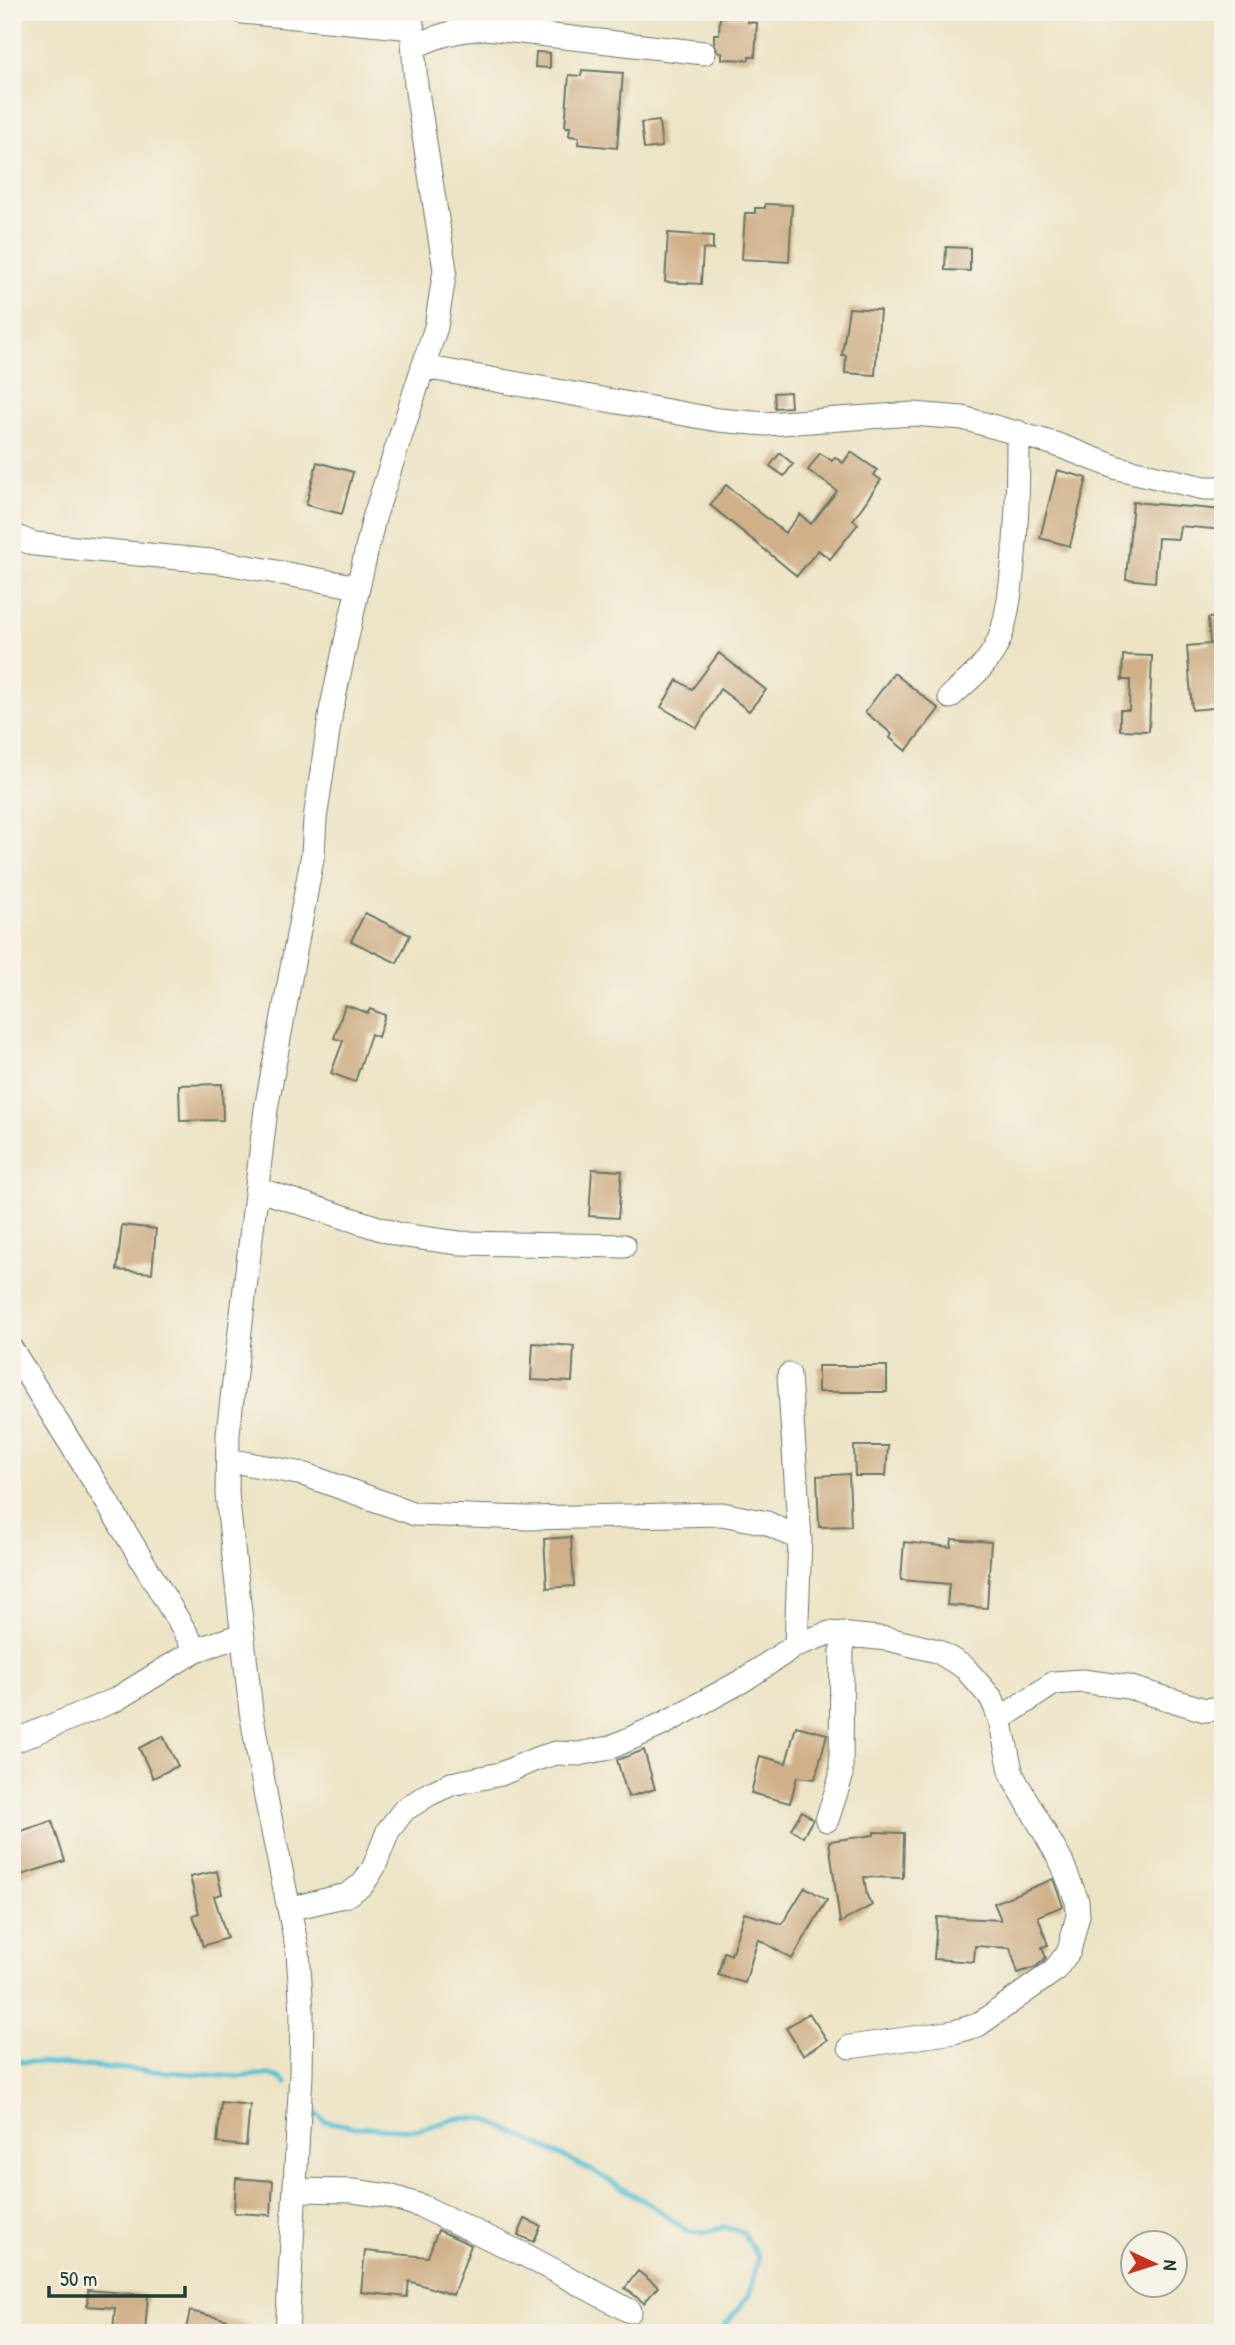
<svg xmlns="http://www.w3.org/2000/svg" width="1235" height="2345" font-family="'Patrick Hand',sans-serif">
<rect width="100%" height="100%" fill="#f7f3e8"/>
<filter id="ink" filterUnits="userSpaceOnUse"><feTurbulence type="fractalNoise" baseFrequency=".0143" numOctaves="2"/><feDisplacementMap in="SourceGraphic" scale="14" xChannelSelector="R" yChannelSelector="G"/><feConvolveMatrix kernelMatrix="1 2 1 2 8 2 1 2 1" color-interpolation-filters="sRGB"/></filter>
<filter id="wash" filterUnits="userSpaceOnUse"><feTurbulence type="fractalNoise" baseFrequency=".00686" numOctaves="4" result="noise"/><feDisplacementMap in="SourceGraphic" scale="28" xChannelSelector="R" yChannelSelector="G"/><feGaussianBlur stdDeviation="1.57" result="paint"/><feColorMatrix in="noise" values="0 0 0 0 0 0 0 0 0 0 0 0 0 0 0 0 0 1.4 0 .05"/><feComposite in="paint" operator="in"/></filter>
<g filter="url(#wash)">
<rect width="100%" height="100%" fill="#ede4c5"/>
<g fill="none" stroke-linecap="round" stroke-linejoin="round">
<!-- stream -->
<path stroke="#58c1d5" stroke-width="5" d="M12 2061 239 2077C255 2075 273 2070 286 2083
M314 2111 324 2121 356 2127 417 2130 459 2118 486 2119 591 2170 653 2206 688 2232 703 2233 725 2227 744 2233 758 2258 749 2295 719 2333"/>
</g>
<g id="blocks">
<!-- building -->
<path fill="#cfb088" d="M720 17 748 18V22L757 23 755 57H749V60L722 59V53L718 52 714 43V34H719Z
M536 52 550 53V68L535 67Z
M582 70 623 73 617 148 578 144 579 137 569 136 570 127H565L569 75 581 76Z
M659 121 662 147 644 149 641 123Z
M765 204 792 205 789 262 742 259 745 213H755V208H765Z
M668 233 713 236V250L703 249 701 284 665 282Z
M946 247 970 248V271L945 270Z
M849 308 880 310 875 375 845 373 846 355H842Z
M790 392 791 407 775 408 774 393Z
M851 452 877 470 874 475 881 480 853 520 858 524 830 559 818 550 797 576 710 505 726 485 785 533 800 514 811 524 837 491 808 470 820 453 832 461 835 457 843 463Z
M780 453 793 464 784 476 770 466Z
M317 462 353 472 342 514 306 505Z
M1057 470 1087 478 1070 546 1040 538Z
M1133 502 1223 510V530L1180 526 1178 539 1158 538 1155 582 1126 579Z
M1223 617V707L1192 710 1187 646 1210 644 1208 618Z
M719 653 766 690 749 711 720 689 697 728 661 707 677 680 692 689Z
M1123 655 1152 656 1149 731 1120 730V710H1129L1130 680H1122Z
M894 673 939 709 906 751 890 738 892 734 865 712Z
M365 913 410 935 397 963 351 941Z
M345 1005 368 1013 370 1009 385 1015 378 1037 371 1034 355 1082 331 1073 343 1041 334 1038Z
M222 1084 223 1120 180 1121 179 1085Z
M592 1169 622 1171 618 1218 589 1216Z
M122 1225 156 1229 152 1273 117 1270Z
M533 1343 574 1346 572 1382 531 1380Z
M818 1366H887V1392H818Z
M854 1446H888L886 1476H855Z
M849 1474 851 1526 819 1527 817 1476Z
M571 1537 574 1586 547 1588 544 1539Z
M952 1539 991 1542 987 1608 947 1605 949 1584 901 1580 904 1542 951 1547Z
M796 1726 827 1734 815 1779 797 1777 790 1803 751 1793 760 1756 786 1763Z
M163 1736 178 1766 153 1778 139 1748Z
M644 1750 655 1789 628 1797 617 1760Z
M802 1811 813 1819 803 1837 791 1829Z
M52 1821 65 1861 12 1878V1834Z
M874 1832 904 1833 903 1878 864 1877 867 1896 872 1905 840 1923 829 1841 874 1835Z
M217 1871 222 1894 214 1896 227 1938 203 1946 193 1915 199 1913 190 1877Z
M1053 1879 1063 1906 1038 1916 1048 1945 1042 1947 1046 1958 1036 1967 1018 1973 1010 1948 975 1946 974 1962 934 1959 937 1917 1001 1920 994 1903Z
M805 1887 827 1900 792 1959 758 1939 745 1983 718 1975 724 1952 731 1955 744 1913 782 1924Z
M809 2013 827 2040 803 2055 786 2028Z
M221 2102 250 2105 246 2146 217 2143Z
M236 2178 273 2181 271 2215 234 2213Z
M525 2219 541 2226 534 2242 518 2235Z
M438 2230 471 2245 453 2295 409 2281 407 2297 361 2292 365 2251 428 2257Z
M638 2271 658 2287 644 2303 625 2288Z
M88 2290 148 2295 145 2333 113 2331 115 2308 87 2306Z
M190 2311 259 2327 258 2333H185Z"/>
</g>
</g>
<g filter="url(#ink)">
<use href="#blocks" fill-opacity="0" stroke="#677767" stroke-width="2"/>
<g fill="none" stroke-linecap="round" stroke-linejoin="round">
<defs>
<path id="minor" d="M242 12 413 28
M414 47C438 35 458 30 485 28L704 53
M424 367 718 420 766 424 913 414 963 418 1055 444 1118 468 1204 488H1223
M12 535 34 544 221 562 358 587
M950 697C966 682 983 669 994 650 1003 635 1006 616 1009 599 1017 543 1018 488 1018 432
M257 1189 400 1235 459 1243 624 1246
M12 1350 104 1497 196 1650
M789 1375 800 1539 796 1645
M228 1460 303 1474 415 1514 528 1518 722 1514 767 1523 800 1539
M1000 1719 1054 1683 1082 1681 1128 1687 1205 1710 1223 1708
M12 1742 115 1700 196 1650 242 1635
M827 1820 841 1777 842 1633
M289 1909 347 1895 363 1884 374 1867 388 1831 404 1810 429 1794 451 1784 501 1774 536 1759 556 1753 579 1754 609 1748 663 1724 742 1681 796 1645 829 1633 888 1639 937 1651 964 1667 992 1699 1000 1719 1012 1775 1062 1863 1077 1901 1078 1915 1069 1951 1054 1971 978 2025 954 2032 850 2047
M295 2190 353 2191 389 2196 421 2206 527 2256 630 2311
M287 2333 301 2075 302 2012 298 1952 266 1798 251 1711 227 1494 228 1433 266 1109 313 854 315 819 331 711 352 614 374 518 436 327 445 270 416 85 411 12"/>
</defs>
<!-- minor casing -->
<use href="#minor" stroke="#677767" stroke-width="25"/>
<!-- minor -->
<use href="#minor" stroke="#fff" stroke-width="23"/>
</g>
</g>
<!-- margin -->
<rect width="1235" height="2345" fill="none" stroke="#f7f3e8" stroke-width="42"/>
<!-- north arrow -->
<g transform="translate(1154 2264) rotate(94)"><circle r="33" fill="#f7f3e8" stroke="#a1aaa0" stroke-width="2"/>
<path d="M0-5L12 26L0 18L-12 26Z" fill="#c8321e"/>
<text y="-10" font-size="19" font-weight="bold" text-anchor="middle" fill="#1f3d34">N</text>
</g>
<!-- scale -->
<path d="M49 2286v10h136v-10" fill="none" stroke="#1f3d34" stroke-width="3.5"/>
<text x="60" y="2286" font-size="21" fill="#1f3d34" stroke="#f7f3e8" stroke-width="5" paint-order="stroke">50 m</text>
</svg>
